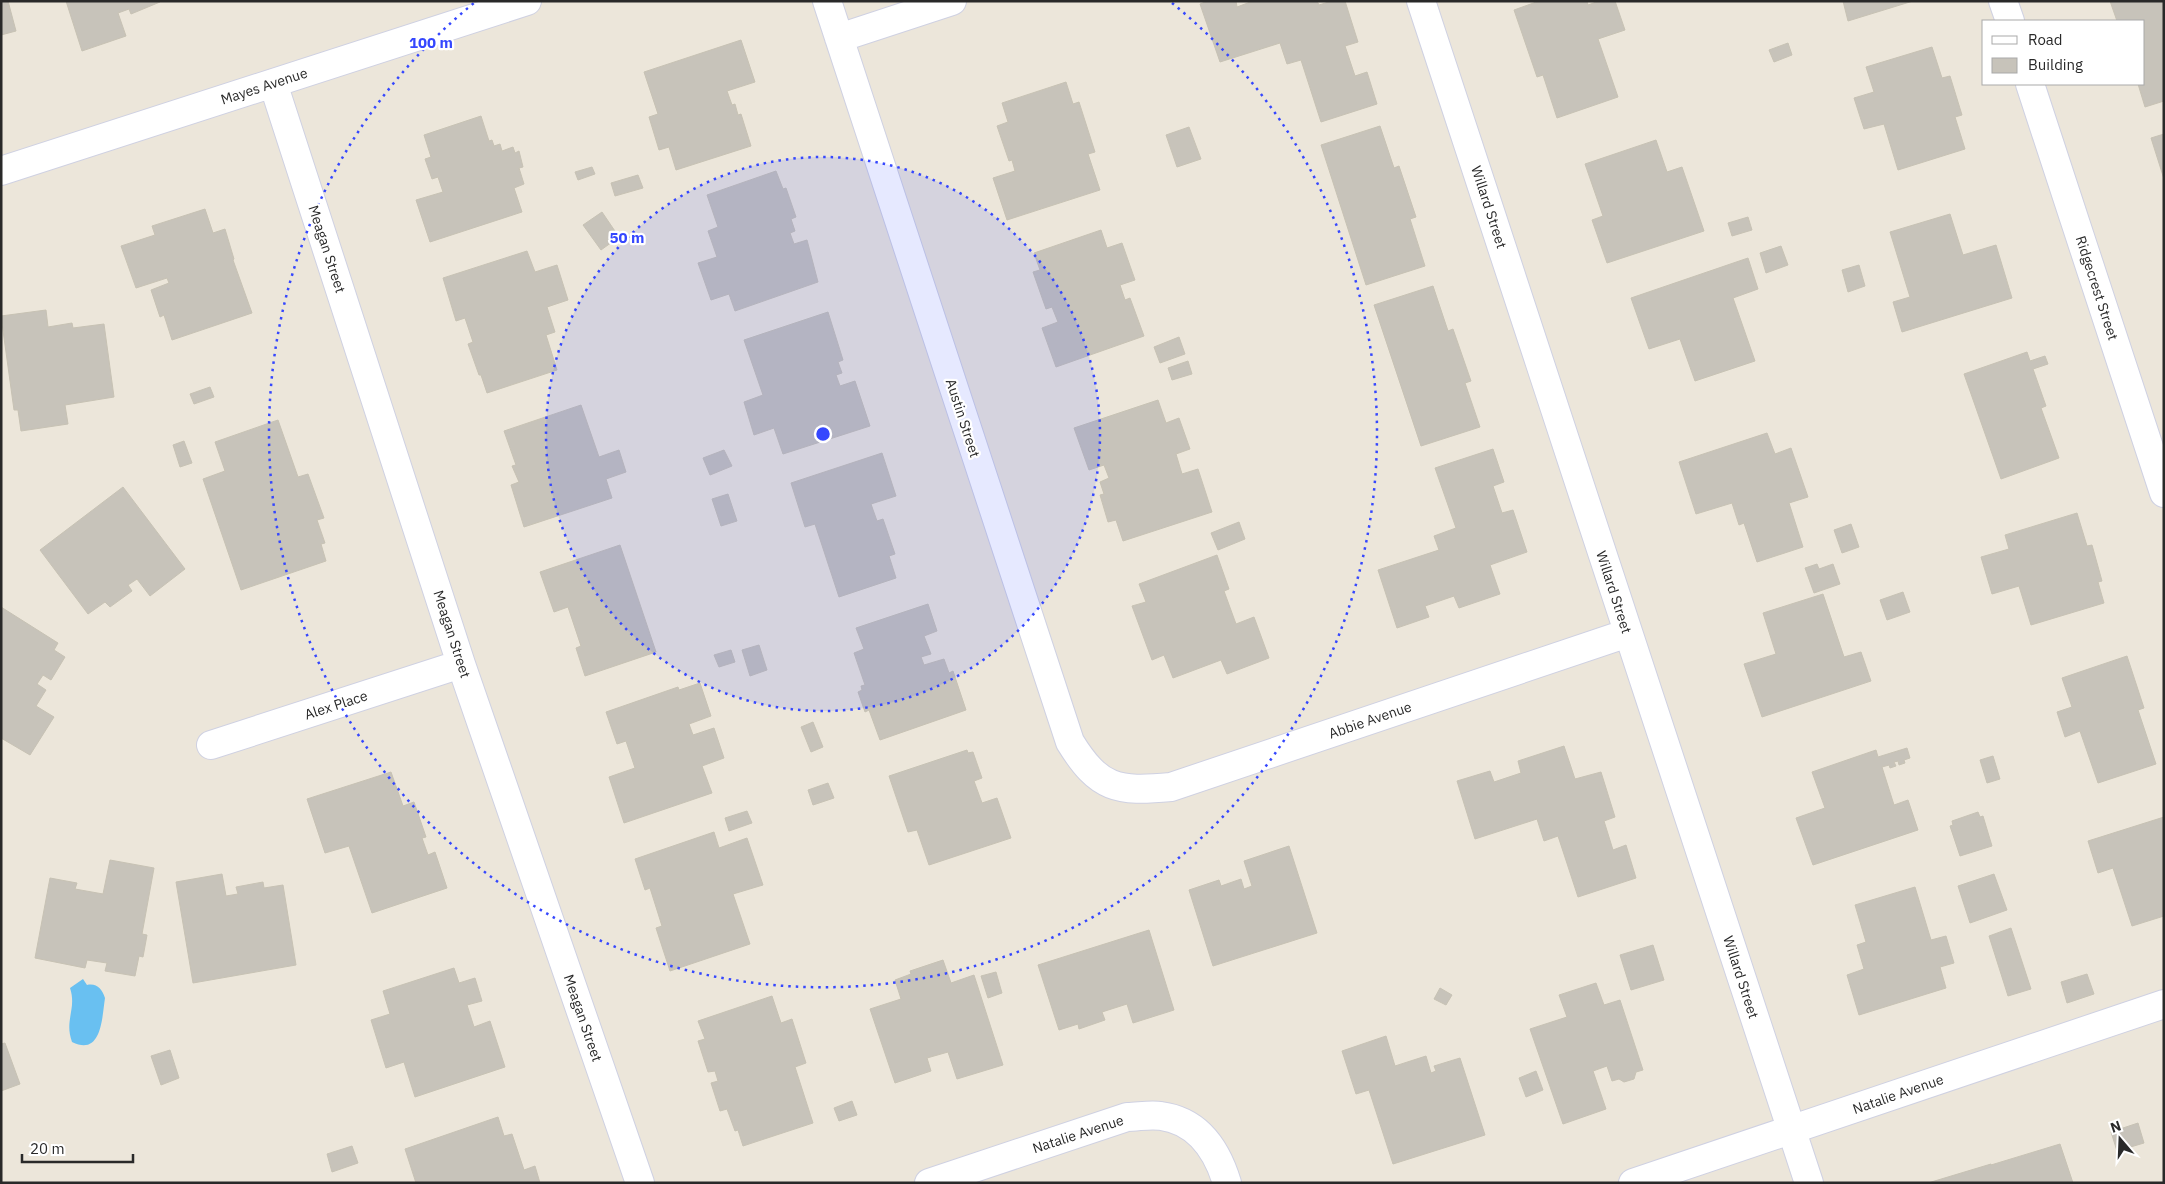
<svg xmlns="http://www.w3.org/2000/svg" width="2165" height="1184" font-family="'IBM Plex Sans',sans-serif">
<rect width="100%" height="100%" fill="#ece6da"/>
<!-- water -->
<path fill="#69c0f1" d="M83 979 87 985C97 983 102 989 105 998 102 1017 102 1057 72 1042 64 1020 77 1009 70 988Z"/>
<!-- building -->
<path fill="#c7c3ba" stroke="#c7c2b4" d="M1 1H8L16 31 1 35Z
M66 1H160V2L131 14 129 9 118 13 126 36 82 51Z
M1208 1H1236L1237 7 1253 1H1317L1319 5 1332 1H1345L1358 42 1345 46 1355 76 1367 72 1377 104 1321 122 1301 60 1287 64 1280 43 1220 62 1200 4Z
M1539 1H1587L1588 5 1599 1H1615L1625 30 1598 39 1618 97 1557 118 1543 75 1537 77 1514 10Z
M1843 1H1913L1848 21Z
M2110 1H2164V101L2145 107 2138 84H2144V21H2117Z
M741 40 755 82 727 91 732 105 735 104 738 115 741 114 751 146 676 170 669 147 659 150 649 117 658 114 644 72Z
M1788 43 1792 55 1774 62 1769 50Z
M1932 47 1942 78 1950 76 1962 115 1955 117 1965 149 1898 170 1884 124 1864 129 1854 98 1874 92 1866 67Z
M1066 82 1073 104 1079 102 1095 152 1088 154 1100 190 1007 220 993 178 1015 171 1012 160 1009 161 997 126 1008 122 1002 103Z
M481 116 489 141 492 140 494 146 500 144 502 151 513 147 515 153 519 151 523 167 519 168 524 184 514 188 522 212 430 242 416 200 443 192 438 177 432 179 425 159 431 157 424 135Z
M1380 126 1394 168 1399 166 1416 217 1410 219 1425 266 1366 285 1321 145Z
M1189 127 1201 159 1177 167 1166 135Z
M2164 134V179L2151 138Z
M1656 140 1667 172 1682 167 1704 231 1607 263 1592 220 1603 216 1585 164Z
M592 167 595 174 578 180 575 172Z
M776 171 783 189 786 188 796 217 791 219 795 231 790 233 794 244 807 240 818 282 735 311 729 294 711 300 698 263 717 257 708 231 718 227 707 195Z
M638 175 643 188 615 196 611 183Z
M205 209 213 233 225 229 234 259 233 260 252 313 172 340 164 315 160 317 151 290 169 283 167 278 136 288 121 246 155 235 152 226Z
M602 212 619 237 601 250 583 225Z
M1950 214 1963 255 1996 245 2012 298 1902 332 1893 302 1910 297 1890 232Z
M1748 217 1752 230 1732 236 1728 223Z
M1101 230 1107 248 1122 243 1135 280 1120 285 1125 300 1130 298 1144 336 1056 367 1042 328 1058 322 1052 307 1046 309 1033 272 1040 270 1034 253Z
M1781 246 1788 265 1766 273 1760 253Z
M527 251 535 272 557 265 568 300 547 307 555 332 546 335 557 370 487 393 481 375H479L468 344 473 342 465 318 456 321 443 278Z
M1748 258 1758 289 1733 298 1755 361 1695 381 1680 339 1649 349 1631 298Z
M1859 265 1865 286 1848 292 1842 270Z
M1433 286 1448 331 1453 329 1471 381 1465 383 1480 427 1421 446 1374 305Z
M46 310 48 327 72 323 73 328 104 324 114 397 65 405 68 424 21 431 18 410H14L1 316Z
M828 312 843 360 838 362 842 373 836 375 840 386 855 381 870 426 783 454 774 428 754 435 744 402 763 395 744 340Z
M1179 337 1185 354 1160 363 1154 347Z
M2027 352 2030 361 2045 356 2048 364 2033 369 2046 406 2041 408 2059 458 2001 479 1964 374Z
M1188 361 1192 374 1172 380 1168 368Z
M210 387 214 397 194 404 190 394Z
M1158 400 1166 423 1179 418 1190 449 1176 454 1182 474 1198 469 1212 512 1123 541 1116 520 1108 522 1100 495 1104 494 1100 482 1109 478 1104 465 1089 470 1074 428Z
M581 405 599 457 619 450 626 472 606 479 612 498 524 527 511 485 519 482 512 466 516 465 504 431Z
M278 420 298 477 308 474 324 518 317 520 325 543 321 544 326 561 241 590 203 479 225 471 215 442Z
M1767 433 1775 454 1791 448 1808 497 1789 503 1803 547 1757 562 1744 523 1739 525 1732 503 1696 514 1679 462Z
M184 441 192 463 180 467 173 445Z
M1493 449 1504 482 1493 486 1502 513 1513 510 1527 552 1490 565 1500 594 1459 608 1454 596 1425 606 1429 617 1397 628 1378 570 1439 550 1434 536 1456 528 1435 468Z
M724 450 732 466 710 475 703 458Z
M882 453 896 496 871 504 877 521 883 519 895 554 889 556 896 578 839 597 815 524 805 527 791 483Z
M123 487 185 569 150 596 137 579 128 585 132 591 110 607 105 602 88 614 40 550Z
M728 494 737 521 721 526 712 499Z
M2077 513 2087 546 2092 545 2102 581 2098 582 2104 603 2031 625 2019 586 1992 594 1981 557 2009 549 2005 535Z
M1239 522 1245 539 1218 550 1211 533Z
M1851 524 1859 547 1842 553 1834 530Z
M620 545 656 652 585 676 576 648 581 646 568 607 554 612 540 572Z
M1217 555 1229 589 1224 591 1236 624 1254 617 1269 658 1227 674 1221 660 1173 678 1164 655 1152 660 1132 606 1146 602 1139 584Z
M1817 564 1819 569 1833 564 1840 584 1814 593 1805 568Z
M1903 592 1910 612 1887 620 1880 600Z
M1823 594 1844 657 1861 652 1871 681 1762 717 1744 664 1776 654 1763 613Z
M928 604 937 631 924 636 931 654 921 657 924 665 944 659 949 673 953 671 966 710 880 740 869 710 865 712 858 692 862 690 861 686 865 685 854 653 864 649 856 628Z
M1 607 58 643 54 650 65 657 51 680 43 675 37 684 46 690 36 706 54 717 30 755 1 738Z
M759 645 767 670 750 676 742 650Z
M731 650 735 662 719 667 714 655Z
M2127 656 2144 708 2138 710 2156 764 2098 783 2080 731 2065 737 2057 712 2072 707 2062 678Z
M700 683 711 716 689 724 693 735 714 728 724 758 702 766 712 793 624 823 609 777 635 768 626 741 617 744 606 712 678 687 679 690Z
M813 722 823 747 811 752 801 727Z
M1564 746 1575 779 1601 772 1615 817 1604 821 1613 850 1626 845 1636 878 1578 897 1558 836 1544 841 1537 819 1475 839 1457 781 1490 771 1494 782 1521 773 1518 761Z
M1907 748 1910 758 1904 760 1905 763 1899 765 1898 761 1894 762 1896 766 1890 768 1889 765 1882 767 1894 805 1908 800 1918 830 1813 865 1796 818 1825 808 1812 772 1876 750 1878 757Z
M967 750 968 753 973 752 982 778 974 781 982 803 997 798 1011 838 929 865 917 830 908 832 889 776Z
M1993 756 2000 779 1987 783 1980 760Z
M391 772 403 806 414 802 426 837 422 838 428 855 435 852 447 888 372 913 349 846 325 853 307 799Z
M828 783 834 798 813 805 808 790Z
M747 811 752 823 729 831 725 818Z
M1978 812 1980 817 1983 816 1992 846 1960 856 1950 826 1953 825 1952 821Z
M2164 817V916L2132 926 2113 868 2098 873 2088 841Z
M714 832 719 848 747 838 763 885 733 894 750 944 670 971 656 928 662 926 650 888 645 890 635 859Z
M1289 846 1317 933 1213 966 1189 890 1219 880 1221 886 1241 879 1244 889 1252 886 1244 861Z
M110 860 154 868 142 934 147 935 143 957 139 956 135 976 105 971 107 963 87 960 85 968 35 958 50 878 77 883 75 889 103 894Z
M222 874 226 896 238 894 236 887 263 882 264 888 283 885 296 965 193 983 176 882Z
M1994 874 2007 910 1970 923 1958 886Z
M1915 887 1931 940 1946 936 1954 963 1940 967 1946 988 1859 1015 1847 975 1864 969 1857 945 1866 942 1855 905Z
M2011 928 2031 989 2008 996 1989 936Z
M1149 930 1174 1010 1133 1023 1127 1004 1102 1012 1105 1020 1079 1029 1078 1024 1059 1030 1038 965Z
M1653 945 1664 980 1631 990 1620 955Z
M943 960 951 983 974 975 1003 1065 957 1079 948 1052 927 1058 931 1071 895 1083 870 1009 901 999 895 980 911 974 910 971Z
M454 968 459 983 475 978 482 1001 467 1005 474 1027 490 1021 505 1067 415 1097 404 1062 386 1068 371 1020 390 1014 383 991Z
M996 972 1002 993 988 998 981 976Z
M2087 974 2094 994 2067 1003 2061 982Z
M1596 983 1604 1005 1620 1000 1643 1070 1636 1072 1634 1079 1624 1082 1619 1079 1612 1081 1607 1066 1593 1071 1606 1109 1563 1124 1530 1029 1567 1017 1559 995Z
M1440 988 1452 995 1446 1005 1434 999Z
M772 996 781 1023 792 1019 806 1063 795 1067 813 1123 743 1146 738 1130 735 1131 727 1109 720 1111 711 1083 718 1081 715 1071 708 1072 698 1041 705 1039 698 1021Z
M1386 1036 1395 1066 1426 1056 1431 1073 1436 1071 1434 1066 1460 1058 1485 1135 1393 1164 1369 1090 1356 1094 1342 1051Z
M5 1043 20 1084 1 1091V1044Z
M170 1050 179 1078 161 1085 151 1056Z
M1536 1071 1543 1090 1526 1097 1519 1078Z
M852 1101 857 1115 839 1121 834 1108Z
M498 1117 504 1136 512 1134 524 1170 535 1166 540 1183H416L405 1149Z
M2138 1123 2144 1143 2117 1151 2111 1132Z
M2060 1144 2073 1183H1928L1991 1164V1165Z
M352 1146 358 1163 332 1172 327 1154Z"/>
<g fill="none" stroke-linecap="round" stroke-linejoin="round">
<defs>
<path id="street" d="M827 1 1070 742C1099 789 1117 792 1171 787L1628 633
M1421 1 1809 1183
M2003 1 2010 21
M839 38 952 1
M273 83 461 664 640 1183
M2030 84 2164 493
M1 171 527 1
M211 745 461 664
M929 1183 1127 1117C1138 1117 1150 1114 1161 1116 1198 1121 1217 1150 1227 1183
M1633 1183 2164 1004"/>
</defs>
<!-- street casing -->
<use href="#street" stroke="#cfd1e2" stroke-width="30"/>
<!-- street -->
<use href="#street" stroke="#fff" stroke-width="28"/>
</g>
<!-- distance rings -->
<circle cx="823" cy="434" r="277" fill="#3547fe" fill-opacity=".12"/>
<g fill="none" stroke="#3547fe" stroke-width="2.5" stroke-dasharray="2.5 5">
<circle cx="823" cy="434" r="277"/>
<path d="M1172 3A554 554 0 1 1 474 3"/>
</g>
<g text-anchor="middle" stroke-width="4.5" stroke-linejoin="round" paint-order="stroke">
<!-- street labels -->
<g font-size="14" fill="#292929" stroke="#fff">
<text transform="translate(264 86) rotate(-18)" y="5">Mayes Avenue</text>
<text transform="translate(1489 207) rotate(72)" y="5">Willard Street</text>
<text transform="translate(327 249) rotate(72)" y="5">Meagan Street</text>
<text transform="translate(2097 288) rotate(72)" y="5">Ridgecrest Street</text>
<text transform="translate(963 418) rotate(72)" y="5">Austin Street</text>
<text transform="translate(1614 592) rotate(72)" y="5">Willard Street</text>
<text transform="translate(452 634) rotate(72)" y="5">Meagan Street</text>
<text transform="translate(336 705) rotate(-18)" y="5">Alex Place</text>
<text transform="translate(1370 720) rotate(-19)" y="5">Abbie Avenue</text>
<text transform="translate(1741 977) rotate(72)" y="5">Willard Street</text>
<text transform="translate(583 1018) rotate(71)" y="5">Meagan Street</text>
<text transform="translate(1898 1094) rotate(-19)" y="5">Natalie Avenue</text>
<text transform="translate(1078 1134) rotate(-18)" y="5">Natalie Avenue</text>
</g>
</g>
<circle cx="823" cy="434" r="8" fill="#3547fe" stroke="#fff" stroke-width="2.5"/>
<g font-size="15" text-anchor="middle" font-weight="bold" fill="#3547fe" stroke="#fff" stroke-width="4.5" stroke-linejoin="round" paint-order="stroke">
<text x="431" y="48">100 m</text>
<text x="627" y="243">50 m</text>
</g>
<!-- border -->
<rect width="2165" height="1184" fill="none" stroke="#292929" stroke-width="5"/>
<!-- legend -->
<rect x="1982" y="20" width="162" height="65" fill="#ffffff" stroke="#a9a9a9"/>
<rect x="1992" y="36" width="25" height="8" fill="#ffffff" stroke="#a9a9a9"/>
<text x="2028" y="45" font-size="15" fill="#292929">Road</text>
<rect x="1992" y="58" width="25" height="15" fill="#c7c3ba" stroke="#a9a9a9"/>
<text x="2028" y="70" font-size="15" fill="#292929">Building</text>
<!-- north arrow -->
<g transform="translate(2120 1139) rotate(341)" stroke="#ffffff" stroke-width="4" paint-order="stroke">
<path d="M0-4L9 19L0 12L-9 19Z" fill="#292929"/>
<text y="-8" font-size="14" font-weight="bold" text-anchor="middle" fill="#292929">N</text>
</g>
<!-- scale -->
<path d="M22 1154v8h111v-8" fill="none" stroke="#292929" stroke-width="2.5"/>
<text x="30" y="1154" font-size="15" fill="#292929" stroke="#ffffff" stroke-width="4" paint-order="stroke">20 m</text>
</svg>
